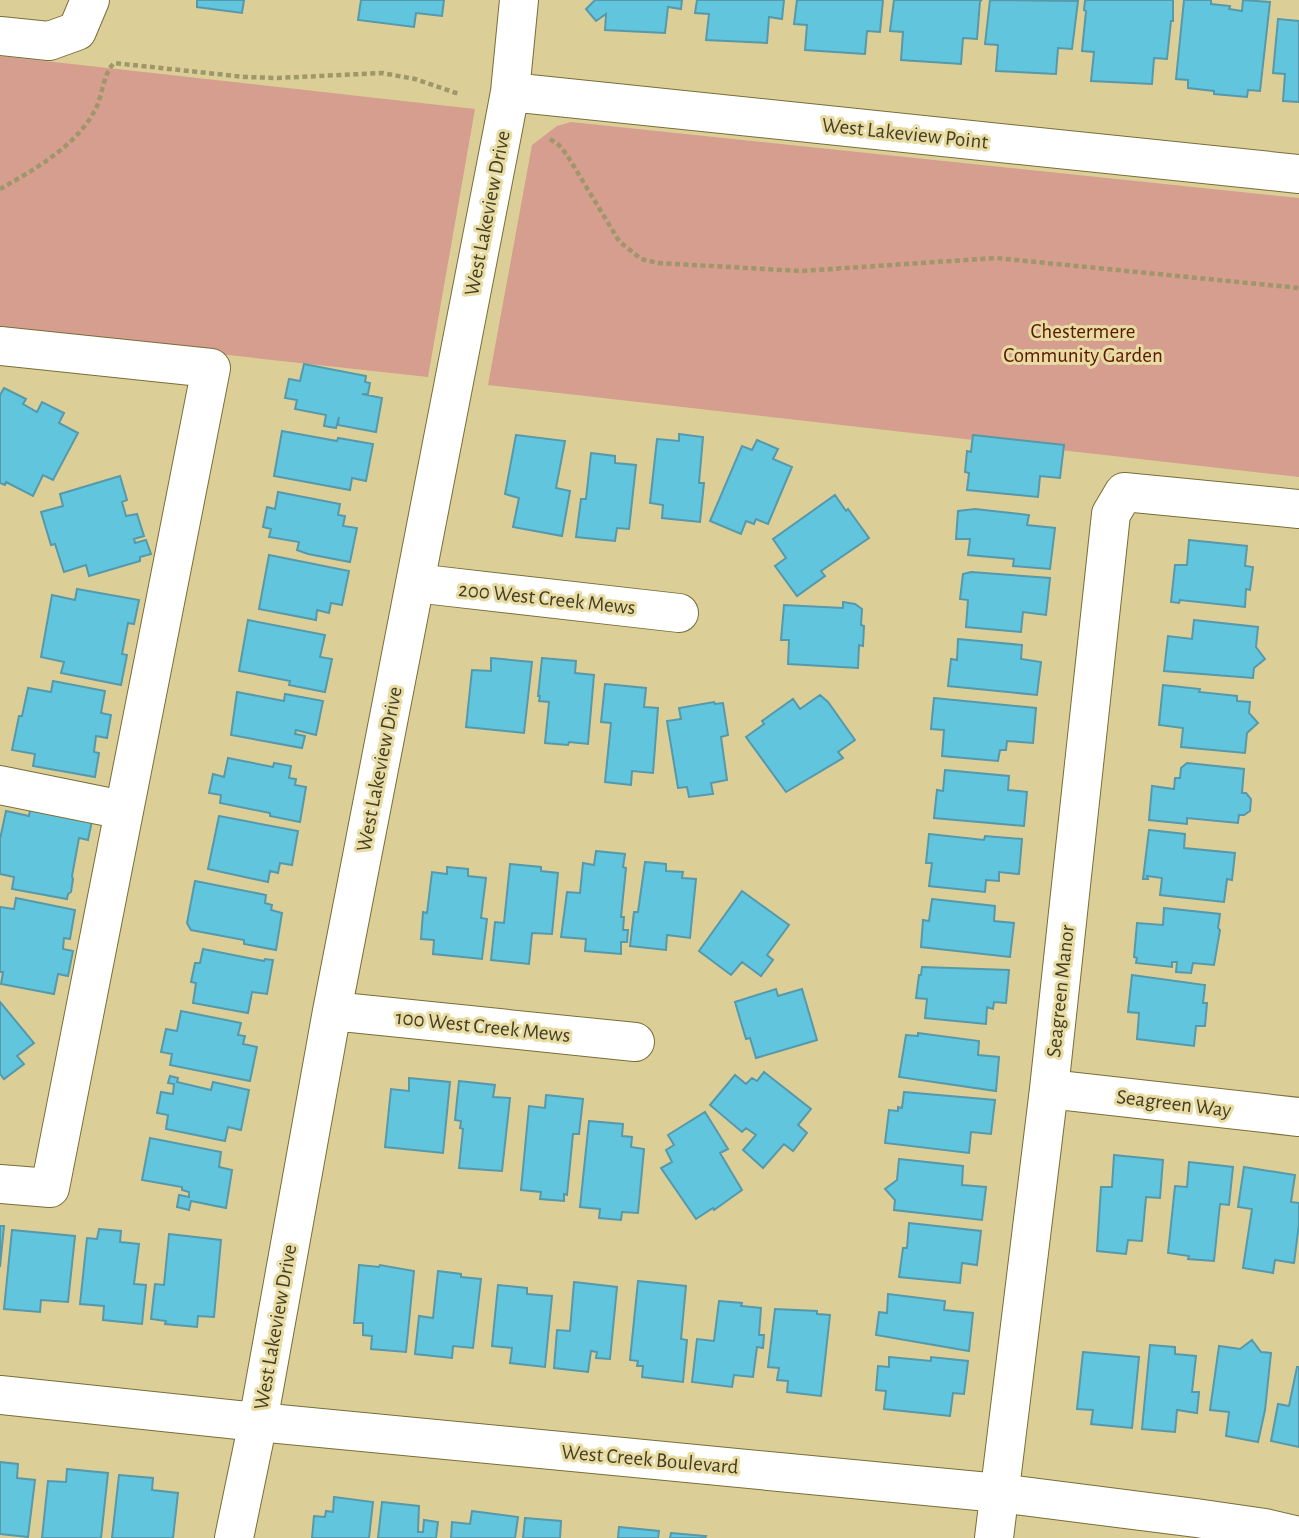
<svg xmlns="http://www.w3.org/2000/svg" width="1299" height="1538" font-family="'Alegreya Sans',sans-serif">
<rect width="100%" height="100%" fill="#dbcf97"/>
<!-- green -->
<path fill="#d69e8e" d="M0 56 475 109 428 377 0 330Z
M571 122 1299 198V477L488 385 532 145 557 126Z"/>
<!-- building -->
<path fill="#62c5de" stroke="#5599ab" stroke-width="2" d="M197 0H244L242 13 197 7Z
M361 0H444L442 16 416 13 414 27 358 20Z
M595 0H682L681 9 668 7 665 33 605 30 606 14 596 21 586 9Z
M697 0H784L782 19 769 17 767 43 706 40 709 14 695 13Z
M797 0H883L880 32 867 31 865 54 805 50 807 25 794 24Z
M894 0H982L980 1 977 39 963 38 961 64 901 60 903 32 890 31Z
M990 0 1078 1 1072 49 1058 48 1056 74 996 71 998 45 985 44Z
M1087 0H1173V21H1171L1167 59 1154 58 1152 84 1091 81 1094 52 1082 51 1086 11 1084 10 1085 1Z
M1184 0H1211V4L1230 6 1229 9 1242 11 1243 0 1270 2 1260 91 1248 90 1247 97 1214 94V91L1188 88V80L1176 79Z
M1278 19 1299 21V102L1283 101 1285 74 1273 73Z
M304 364 366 376 365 382 370 383 368 394H362L382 398 376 432 338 425 339 417 336 428 324 426 326 415 295 409 297 400 285 398 289 379 300 381Z
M4 388 26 399 23 404 37 412 42 402 64 413 59 423 78 433 53 480 43 475 33 496 6 482 5 485 0 483V395Z
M282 431 337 441 338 438 373 444 366 481 352 478 350 490 274 476Z
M679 434 703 437 699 483H704L700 522 662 518 663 505 650 503 657 439 679 441Z
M516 435 565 441 556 488 570 491 562 536 513 527 519 498 505 494Z
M973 435 1064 445 1060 478 1040 476 1038 497 967 490 969 473 965 472 967 451 971 452Z
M757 440 778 449 773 459 792 467 768 524 756 519 754 524 746 521 741 534 710 521 742 446 752 450Z
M591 453 615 456V463L636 465 629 529 617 528 615 541 576 537 581 499H586Z
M120 476 127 500 122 502 126 516 137 514 144 536 134 539 135 543 146 540 151 554 140 557V561L89 576 86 565 64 572 55 544 51 545 41 512 63 506 60 494Z
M278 492 340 504 338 515 345 516 343 526 357 528 350 562 308 554 297 550 299 542 269 537 271 529 263 527 267 507 275 509Z
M835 495 846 511 848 509 869 538 821 571 825 576 797 596 775 566 786 558 773 539Z
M975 509 1029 515 1027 525 1055 528 1050 569 1013 566 1014 559 968 555 970 539H956L958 511Z
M1189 540 1247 546 1245 566 1253 567 1250 590 1246 589 1245 607 1180 600 1179 603 1171 602 1175 565H1187Z
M269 555 349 571 342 605 331 603 329 613 317 610 316 620 259 609Z
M971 572 1050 578 1046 615 1023 612 1021 632 966 627 968 600 960 599 963 574Z
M77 589 139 600 134 624 128 623 122 654 127 655 121 685 61 673 64 662 41 657 52 595 75 600Z
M843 602 855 604 862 609 861 625 864 626 863 646 859 645 858 668 788 664 789 640H781L784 605 843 608Z
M248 620 325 635 320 657 332 659 325 692 289 685 290 681 239 671Z
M1194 620 1258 627 1256 647 1265 659 1254 668 1253 678 1164 671 1168 636 1192 639Z
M958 639 1022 645 1021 659 1041 662 1037 695 948 686 951 659 957 660Z
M491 658 532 662 524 733 466 727 472 670 491 671Z
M542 658 576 661 575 673 594 675 588 744 569 742 568 745 545 743 549 702 539 701 540 696H538Z
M53 681 105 691 101 713 111 715 107 738 96 736 94 752 99 753 95 777 33 766 35 754 12 750 19 716H22L28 688 51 692Z
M605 684 646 688 644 707 658 708 653 773 632 771 631 785 605 782 611 723 601 722Z
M1163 685 1200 689 1199 692 1237 696V701L1250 702 1249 713 1258 723 1247 733 1245 753 1181 747 1183 728 1159 725Z
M237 692 284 701 285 694 323 701 316 735 296 730 295 734 305 736 302 748 231 735Z
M820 695 828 702 855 740 838 752 843 758 786 792 746 737 764 724 762 721 793 699 800 709Z
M934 698 1036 708 1033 743 1007 741 1006 750H1000L998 761 942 756 944 730 931 729Z
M714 702 715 704 723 703 728 735 721 737 727 780 711 783 713 794 689 797 687 787 678 788 667 721 681 719 679 708Z
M228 758 273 767 274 763 291 766 289 778 296 779 295 785 306 787 300 822 270 816V813L220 803 221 795 209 793 213 774 224 777Z
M1187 763 1244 769 1242 793H1246L1251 799 1250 811 1244 815H1239L1238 823 1187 818V824L1149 820 1152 786 1174 789 1175 778H1180L1181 768Z
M945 770 1009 776 1008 790 1027 792 1024 826 934 818 937 790 943 791Z
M31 804 93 816 88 840 79 838 72 876 73 879 71 892 68 894 67 899 12 889 14 877 0 874V839L6 811 29 816Z
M219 816 298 831 292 865 280 863 278 873 270 871 268 882 208 869Z
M1149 830 1185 834 1184 848 1235 853 1232 880 1227 879 1224 902 1160 895 1162 878 1147 876 1148 879H1143Z
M929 834 984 840 985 836 1022 839 1019 874 999 872V881L986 880 985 892 929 886 932 863H926Z
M596 851 625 854 623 867 626 868 621 917H624L623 930H628L627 942H621V954L585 951 586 939 561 937 567 892 580 893 583 863 594 865Z
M645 862 666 864V871L683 872 682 878 696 879 690 938 667 935 666 950 630 946 634 912H638Z
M510 864 541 867V871L558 873 552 934 532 933 529 964 491 960 495 922 504 923Z
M447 867 468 869V876L486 878 481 918 487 919 482 959 433 954 434 940 421 939 423 912 427 913 432 872 447 874Z
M195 881 266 895 265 903 272 905 271 910 282 913 276 950 244 944V940L191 930 187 923Z
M742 891 789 925 767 955 773 960 761 976 742 962 731 975 699 951Z
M16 898 75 910 70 939 64 938 63 949 73 951 68 976 58 974 54 994 1 984 3 972H0V907L14 909Z
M932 899 995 906 994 921 1014 923 1010 957 921 947 923 920 929 921Z
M1164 908 1220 914 1218 928 1220 930 1214 965 1193 963 1191 973 1176 972 1177 962H1172V967L1136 963 1137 958 1134 957 1137 923 1163 925Z
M203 949 264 961 265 959 273 960 267 994 252 992 248 1013 193 1003 196 983 191 982 195 963H200Z
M922 967 1009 970 1006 1003 994 1002 993 1009 987 1007 986 1024 925 1018 927 999 916 998 919 975H921Z
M1132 975 1205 985 1203 1003H1207L1205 1026H1196L1194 1046 1137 1039 1139 1013 1128 1012Z
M776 989 778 996 802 989 817 1040 756 1058 750 1038 746 1039 735 1002Z
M0 1002 34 1043 17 1056 24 1064 4 1079 0 1074Z
M181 1011 241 1023 238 1035 245 1036 243 1044 257 1047 250 1081 170 1065 172 1054 161 1052 166 1029 177 1031Z
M918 1033 979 1041 978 1055 999 1057 996 1091 899 1077 906 1035 918 1036Z
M764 1072 811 1109 798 1125 807 1133 793 1151 784 1144 763 1168 743 1150 756 1135 746 1128 742 1132 710 1105 735 1075 746 1084 752 1078 757 1081Z
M170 1076 178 1078 177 1082 211 1090 213 1082 249 1090 241 1130 228 1127 225 1141 166 1129 168 1115 157 1113 161 1092 173 1094 174 1084 168 1083Z
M409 1078 450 1082 443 1153 385 1147 391 1089 409 1091Z
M459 1081 495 1085 493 1097 510 1098 502 1171 459 1168 463 1129 460 1128 461 1121 455 1120Z
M904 1092 995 1100 991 1134 971 1132 969 1153 885 1143 889 1110 898 1111V1107L902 1108Z
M546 1095 583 1099 579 1134H573L567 1195 564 1194V1201L540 1199 541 1192 521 1190 529 1106 545 1108Z
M705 1112 728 1149 720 1153 742 1190 714 1210 713 1208 696 1219 661 1168 672 1162 666 1150 674 1145 668 1135Z
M589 1121 623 1124 622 1136 632 1137 631 1147 644 1149 638 1213 622 1212 621 1220 599 1218 600 1209 580 1207Z
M150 1138 221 1152 219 1167 232 1170 226 1208 191 1201 189 1210 177 1207 179 1195 189 1197V1192L182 1190V1187L142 1180Z
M1114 1155 1163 1160 1160 1198 1146 1197 1142 1241 1128 1240 1126 1254 1097 1251 1101 1187H1112Z
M899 1159 963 1166 962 1185 986 1187 982 1220 894 1210 895 1200 885 1189 897 1180Z
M1189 1162 1233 1167 1229 1205 1220 1204 1214 1261 1188 1259 1189 1256 1168 1253 1175 1186 1187 1187Z
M1244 1167 1295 1175 1291 1202 1299 1203V1224L1294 1263 1275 1260 1273 1273 1243 1268 1252 1209 1238 1207Z
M909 1223 981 1231 977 1265 962 1263 960 1283 899 1277 903 1248H907Z
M0 1226H4L0 1267Z
M99 1229 121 1231 120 1242 139 1244 134 1284 146 1285 142 1324 103 1320 104 1306 80 1304 87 1238 97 1239Z
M12 1230 75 1236 68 1302 41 1300 40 1312 4 1309Z
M169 1234 221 1240 214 1317 198 1316 197 1327 165 1324 166 1321 151 1319 155 1284 164 1285Z
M359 1265 379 1267 380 1265 414 1271 406 1352 371 1349 372 1336 363 1335V1323H354Z
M438 1271 461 1274V1277L481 1279 473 1348 453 1346 452 1358 415 1354 419 1316 433 1318Z
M638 1281 686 1286 681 1339 687 1340 683 1382 642 1377 643 1366H637L638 1361 630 1360Z
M574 1282 617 1287 610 1359 596 1358 597 1352 591 1351 588 1372 554 1368 557 1330 570 1331Z
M498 1285 527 1288V1294L552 1296 545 1367 510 1363 512 1348 492 1346Z
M888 1294 945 1301 944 1310 973 1313 969 1351 876 1335 879 1312 887 1313Z
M719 1301 742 1303 741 1306 761 1308 759 1335H764L763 1348 757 1347 753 1377 734 1375 732 1387 692 1382 697 1339 714 1341Z
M775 1309 817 1311V1314L830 1315 821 1396 787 1392 788 1381 777 1380 779 1368 768 1367Z
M1252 1340 1261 1352 1271 1353 1265 1410 1258 1442 1226 1436 1229 1412 1210 1410 1219 1346 1240 1349Z
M1150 1345 1175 1347V1354L1196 1356 1192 1392H1199L1197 1413 1177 1410 1175 1432 1142 1429Z
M1083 1352 1139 1357 1132 1428 1091 1424 1093 1410 1077 1409Z
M889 1357 931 1361V1357L968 1361 964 1394 953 1393 950 1416 884 1409 886 1391 876 1390 878 1366 889 1367Z
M1297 1367H1299V1447L1271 1441 1278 1404 1289 1406Z
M0 1462 18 1464 17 1478 35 1480 28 1537 0 1534Z
M67 1469 108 1473 101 1538H42L48 1481 66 1482Z
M119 1475 153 1478 152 1490 178 1493 173 1538H112Z
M334 1497 373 1502 369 1538H312L314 1516 325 1517 326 1511 333 1512Z
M382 1502 419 1506 418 1532H423L424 1520 438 1522 436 1538H378Z
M472 1511 518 1517 515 1538H451L452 1522 470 1524Z
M525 1518 561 1521 560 1538H523Z
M619 1527 659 1531 658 1538H618Z
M671 1533 706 1536 705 1538H670Z"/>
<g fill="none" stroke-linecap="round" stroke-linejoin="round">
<defs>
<path id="minor" d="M0 36 49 41 77 31 90 0
M510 92 1299 174
M0 346 211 368 50 1188 0 1184
M415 583 679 613
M0 785 123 810
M332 1011 635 1042
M1049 1089 1299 1117
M0 1395 258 1422 999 1493 1196 1518 1265 1528 1299 1536
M234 1538 258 1422 332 1011 503 129 510 92 519 0
M994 1538 1049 1089 1111 514 1124 492 1299 509"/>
</defs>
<!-- minor casing -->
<use href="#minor" stroke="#796d38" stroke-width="40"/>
<!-- path -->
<path stroke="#9f966b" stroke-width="4.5" stroke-dasharray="5 3.5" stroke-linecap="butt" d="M550 139 559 145 567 155 619 241 641 259 658 263 801 271 996 258 1299 288
M0 189C34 170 78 145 96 108 103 94 103 74 114 63L245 77 277 78 382 73 415 79 459 94"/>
<!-- minor -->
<use href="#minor" stroke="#fff" stroke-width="38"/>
</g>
<g text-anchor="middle" stroke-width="6" stroke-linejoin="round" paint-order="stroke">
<!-- street labels -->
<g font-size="21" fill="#423d26" stroke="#e8dca3">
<text transform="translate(905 133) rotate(6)" y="7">West Lakeview Point</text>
<text transform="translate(487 213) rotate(-79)" y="7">West Lakeview Drive</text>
<text transform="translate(547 598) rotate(6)" y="7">200 West Creek Mews</text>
<text transform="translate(379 769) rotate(-79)" y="7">West Lakeview Drive</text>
<text transform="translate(1060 991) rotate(-84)" y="7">Seagreen Manor</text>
<text transform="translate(483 1026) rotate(6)" y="7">100 West Creek Mews</text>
<text transform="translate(1174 1103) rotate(7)" y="7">Seagreen Way</text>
<text transform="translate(275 1327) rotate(-80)" y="7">West Lakeview Drive</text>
<text transform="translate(650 1459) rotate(5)" y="7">West Creek Boulevard</text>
</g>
<!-- park labels -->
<g font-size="21" fill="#5b1803" stroke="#e8dca3">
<text x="1083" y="338">Chestermere<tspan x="1083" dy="24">Community Garden</tspan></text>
</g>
</g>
</svg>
